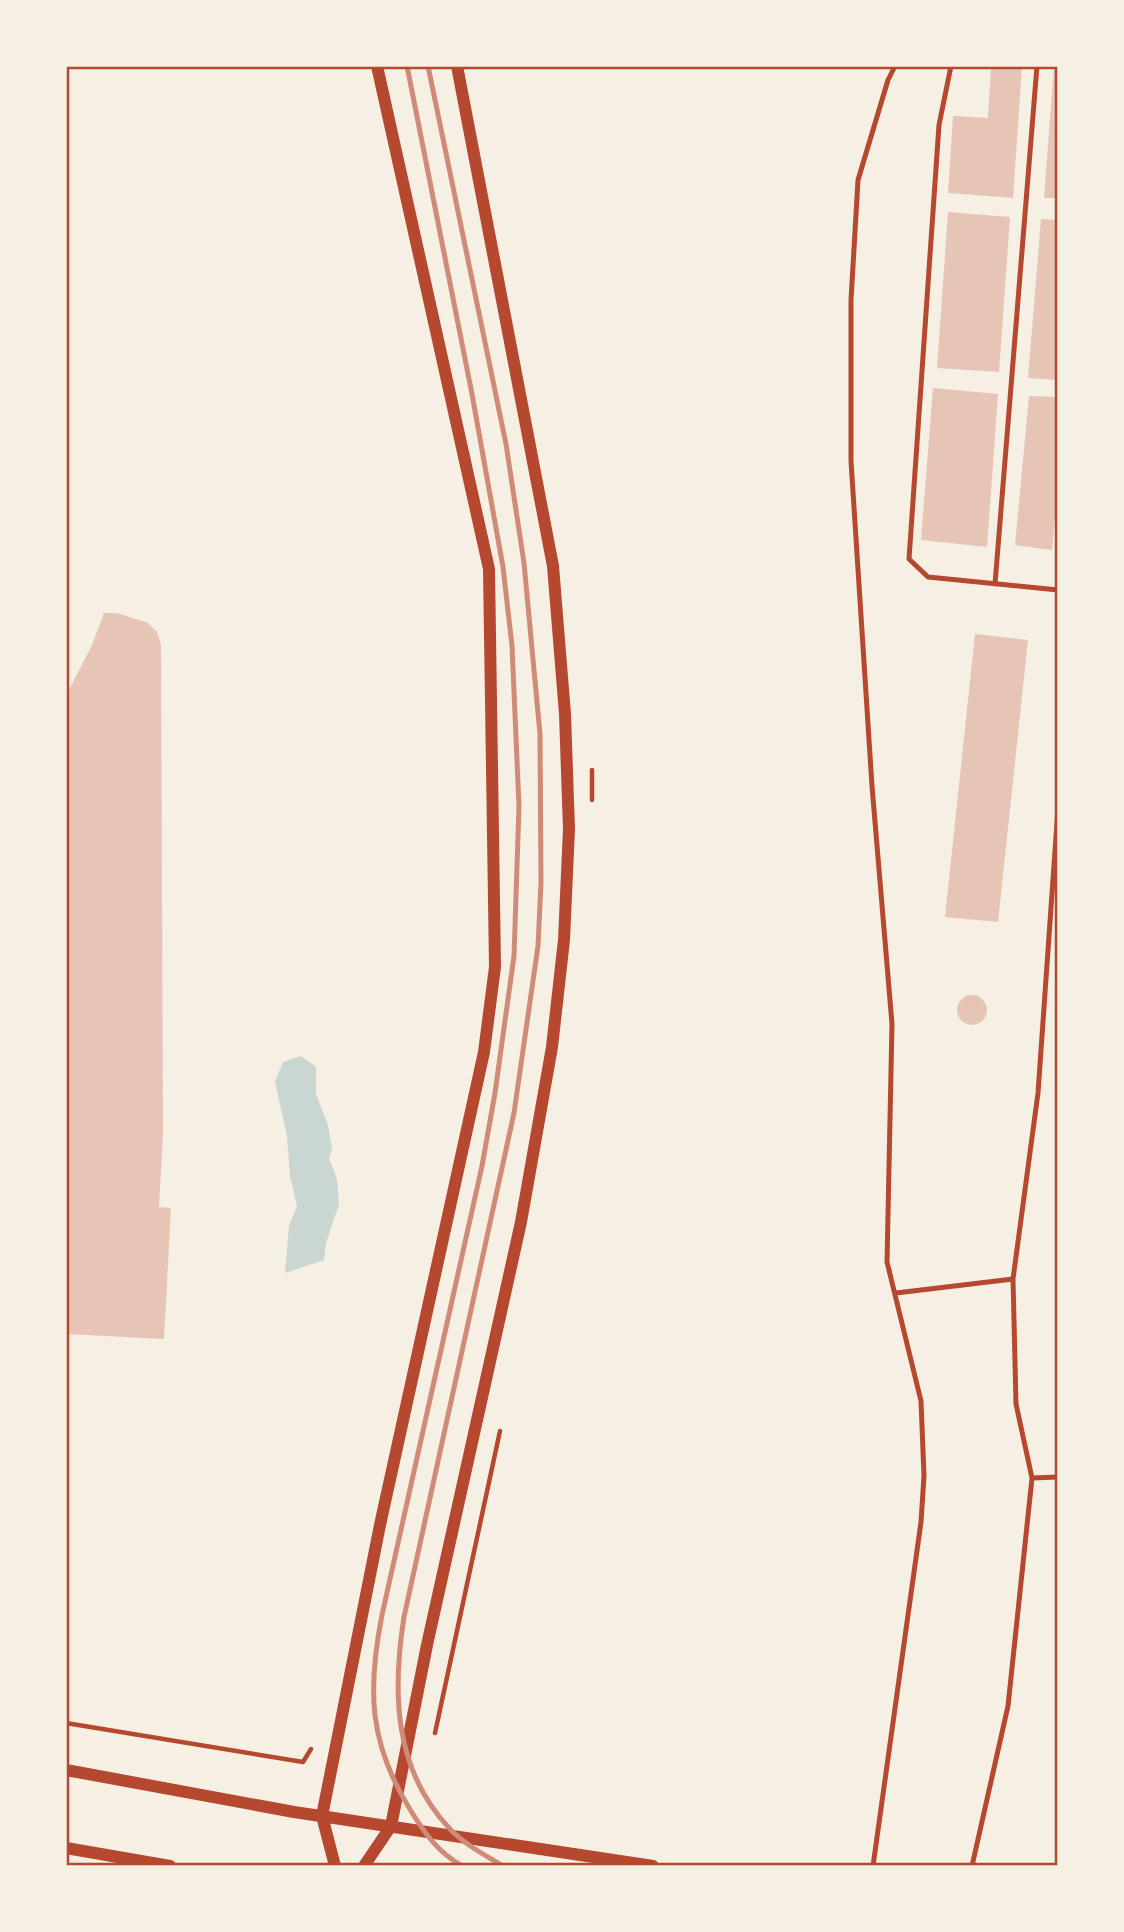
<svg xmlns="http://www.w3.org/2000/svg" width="1124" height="1932" font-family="Raleway,sans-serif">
<rect width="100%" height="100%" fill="#f6efe4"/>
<!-- water -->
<path fill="#c9d6d2" d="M301 1056 316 1067V1094L328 1125 332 1149 329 1158 337 1179 339 1204 326 1243 324 1260 285 1273 289 1226 297 1206 290 1176 287 1136 275 1082 283 1062Z"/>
<!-- building -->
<path fill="#e6c5b7" d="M991 66H1022L1013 198 948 193 953 116 988 118Z
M1054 66H1058V198H1044Z
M948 212 1010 217 999 372 937 368Z
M1041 219 1058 220V380L1028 378Z
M933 388 998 394 987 547 921 540Z
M1029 396 1058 397V486L1052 550 1015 545Z
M104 613H117L148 623 157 632 161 645 163 1134 159 1207 171 1208 164 1339 66 1334V696L92 645Z
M975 634 1028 640 998 922 945 917Z
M957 1010a15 15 0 1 1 30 0a15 15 0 1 1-30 0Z"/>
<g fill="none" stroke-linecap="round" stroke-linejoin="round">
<!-- path -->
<path stroke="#b5482f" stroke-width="4.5" d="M592 770V800
M66 1723 303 1762 311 1749
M435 1733 500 1431"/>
<!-- service -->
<path stroke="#b5482f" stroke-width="5" d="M951 66 939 125 909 559 928 577 1058 590
M995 584 1037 66
M896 1293 1013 1279
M1032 1478 1058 1477
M873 1866 921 1522 924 1476 921 1401 887 1262 892 1024 872 786 851 461V300L858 180 888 80 895 66
M972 1866 1008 1706 1032 1478 1016 1404 1013 1279 1038 1093 1058 808"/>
<!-- tertiary -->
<path stroke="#b5482f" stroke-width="12" d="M66 1770 294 1812 653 1866
M66 1848 170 1866
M335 1866 322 1816 380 1525 484 1052 495 967 489 569 377 66
M364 1866 391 1826 427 1645 521 1222 552 1047 564 940 569 829 565 714 553 566 457 66"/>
<!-- rail -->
<path stroke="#cf8b77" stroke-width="5" d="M407 66 472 394 503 567 512 646 519 806 514 956 495 1093 482 1166 382 1615C367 1691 369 1744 411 1811 425 1834 438 1852 462 1866
M428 66 506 444 524 563 540 734 541 883 538 946 514 1113 404 1617C392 1693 394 1770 450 1829 464 1844 485 1855 503 1866"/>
</g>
<!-- border -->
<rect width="1124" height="1932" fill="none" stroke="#f6efe4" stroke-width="136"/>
<rect x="68" y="68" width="988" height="1796" fill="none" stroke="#b5482f" stroke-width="2.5"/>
</svg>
